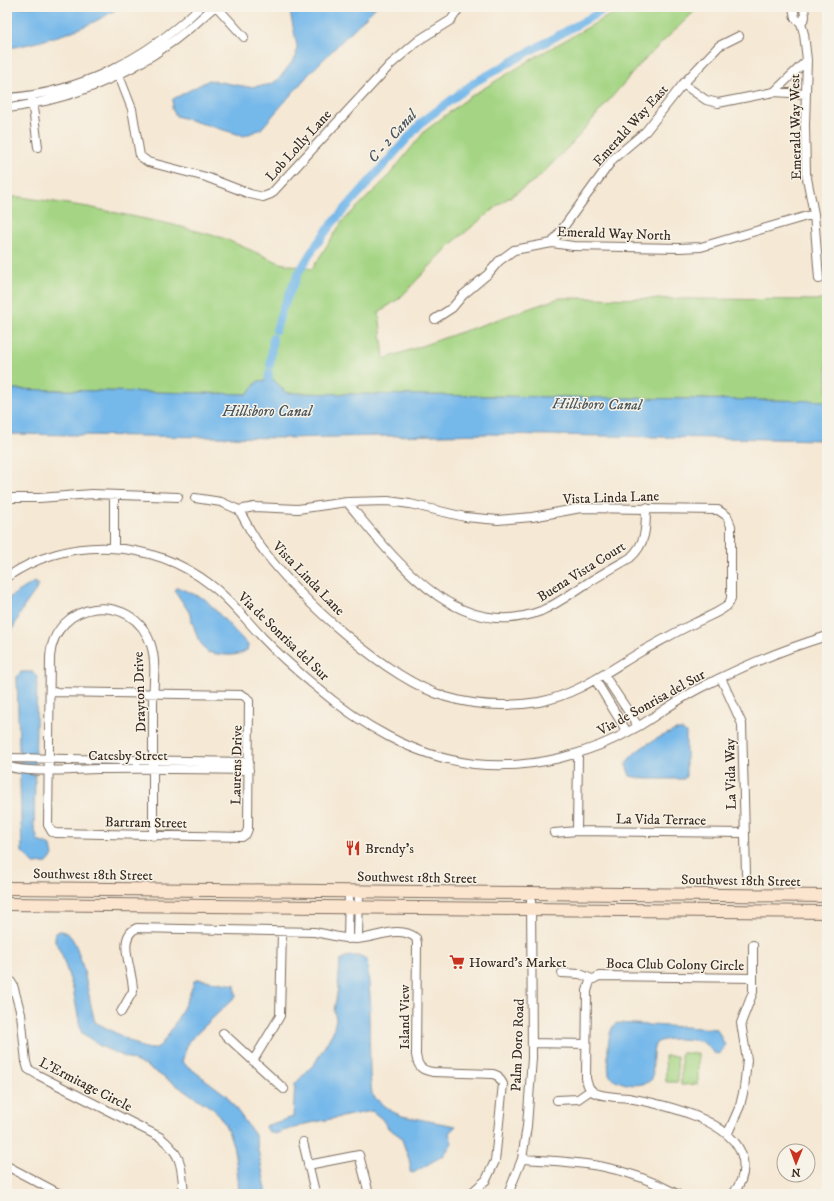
<svg xmlns="http://www.w3.org/2000/svg" width="834" height="1201" font-family="'IM FELL DW Pica',serif">
<rect width="100%" height="100%" fill="#f7f3e8"/>
<filter id="ink" filterUnits="userSpaceOnUse"><feTurbulence type="fractalNoise" baseFrequency=".025" numOctaves="2"/><feDisplacementMap in="SourceGraphic" scale="8" xChannelSelector="R" yChannelSelector="G"/><feConvolveMatrix kernelMatrix="1 2 1 2 8 2 1 2 1" color-interpolation-filters="sRGB"/></filter>
<filter id="wash" filterUnits="userSpaceOnUse"><feTurbulence type="fractalNoise" baseFrequency=".012" numOctaves="4" result="noise"/><feDisplacementMap in="SourceGraphic" scale="16" xChannelSelector="R" yChannelSelector="G"/><feGaussianBlur stdDeviation="0.9" result="paint"/><feColorMatrix in="noise" values="0 0 0 0 0 0 0 0 0 0 0 0 0 0 0 0 0 1.4 0 .05"/><feComposite in="paint" operator="in"/></filter>
<g filter="url(#wash)">
<rect width="100%" height="100%" fill="#f5e8d4"/>
<!-- green -->
<path fill="#a5d584" stroke="#708051" d="M624 7H699L642 62 574 141 538 178 501 203 451 244 400 298 379 312 384 359 559 298 827 300V401L286 393 274 380 258 381 247 394 7 389V197H21L88 207 174 225 223 238 280 263 312 269 342 222 386 179 425 131 468 98 537 56Z
M681 1053H698V1084L681 1085Z
M665 1056H677L678 1082H666Z"/>
<!-- water -->
<path fill="#75b8ea" stroke="#587184" d="M7 7H120C87 29 48 41 9 48L7 47Z
M290 7H376L309 74 261 129 244 136 176 116 172 109 173 99 209 80 248 87 268 85 278 80 296 57 297 46 290 12Z
M274 380 286 393 827 401V440L490 434 283 438 7 434V389L247 394 258 381Z
M34 582 38 584 36 590 23 608 7 641V599Z
M177 587 205 599 248 645 247 650C236 658 220 655 207 652L198 639 189 612 175 591Z
M21 672H33L37 677 34 826 38 841 51 846 53 856 47 863 34 864 22 852 17 677Z
M676 730H682L686 733V776L684 779H646L630 776 626 765C631 750 661 736 676 730Z
M59 931C64 931 67 932 70 936 83 950 89 1002 95 1022L142 1047C148 1049 152 1050 158 1047 167 1042 193 991 194 981L199 979 235 985 236 996 188 1042 182 1062 226 1095 255 1135 267 1194H239C237 1164 235 1129 212 1108L146 1066 100 1046 81 1032 73 989 62 955 55 941V934Z
M350 956H361L367 960 371 1008 369 1010 370 1074 372 1094 376 1099 393 1112 402 1116 456 1126 449 1133 452 1143 444 1155 413 1173 410 1172V1162L401 1137 388 1128 382 1119 372 1111 305 1124C296 1129 285 1129 275 1134L269 1132 265 1126 293 1117 295 1084 315 1063 333 1032 336 1019 334 1011 338 988 340 962 343 958Z
M617 1023 717 1029 725 1045 721 1053 716 1054C710 1051 708 1045 702 1042 695 1039 658 1036 655 1045 651 1055 654 1068 652 1079 642 1089 618 1085 609 1075 608 1064 605 1029 617 1023Z"/>
<g fill="none" stroke-linecap="round" stroke-linejoin="round">
<!-- canal -->
<path stroke="#75b8ea" stroke-width="8" d="M276 330 282 310 299 272 313 249 330 226 422 122 475 82 609 7
M270 365 273 338
M268 390 269 373"/>
</g>
</g>
<g filter="url(#ink)">
<g fill="none" stroke-linecap="round" stroke-linejoin="round">
<defs>
<path id="street" d="M217 7 244 37
M793 7 795 18 801 23 804 34 807 60 805 125 806 173 814 214 819 279
M801 23 805 17 804 7
M116 68 132 109 140 156 148 162 206 177 250 194 263 197 271 194 390 65 419 40 451 20 460 7
M683 84 706 100 718 103 774 92 807 60
M774 92 806 94
M7 98C81 93 147 58 200 7
M32 100 38 147
M7 108C21 107 35 103 49 100 113 85 166 52 214 7
M552 243 613 159 646 131 683 84 719 46 739 36
M435 319 452 308 463 295 488 274 499 261 514 250 552 243 573 246 679 248 701 247 814 214
M7 498H39L92 494 178 497
M195 498 221 502 239 510 254 507 298 509 347 502 388 501 410 504 465 517 498 520 532 517 581 508 718 510 727 516 731 526V598C730 602 728 606 724 608 716 614 704 618 695 623 677 631 661 641 644 650 609 670 579 694 539 702 508 707 476 706 446 697 386 678 302 601 264 551 254 539 247 524 239 510
M347 502C395 559 456 644 541 611 557 604 572 593 586 584 600 575 616 566 630 558 646 544 646 528 646 508
M114 548V495
M7 577C68 535 153 539 211 585 231 600 246 620 263 638 279 655 296 670 314 685 361 725 412 756 474 764 532 770 589 755 639 726 660 713 680 698 702 687 743 666 784 649 827 636
M604 675 638 726
M721 678 742 724 746 874
M596 681 627 732
M50 692 242 695 246 697 249 701 248 829 246 834 242 837 56 833 52 832 48 825 50 657C54 600 133 589 151 645 157 663 153 686 153 705 153 749 153 792 153 836
M7 758 249 762
M7 766C28 774 75 769 99 769 149 768 199 769 249 770
M577 831 578 754
M554 833 577 831 744 833
M348 939 349 891
M358 939 359 891
M562 973 580 974 592 979
M7 976 13 985 21 1014 26 1062 28 1069 38 1075 160 1137C183 1156 181 1165 184 1194
M121 1012 133 991C134 973 115 937 137 928L314 932C328 934 342 939 356 939 374 939 399 924 416 938L417 943 416 1055C418 1067 421 1070 433 1072L493 1074 498 1076 503 1084 495 1161 486 1180 470 1194
M223 1033 284 1089
M532 1043 586 1044
M253 1061 280 1016 282 931
M557 1100 578 1099 591 1090
M728 1133 740 1106 744 1089 747 1060 741 1023 753 992V945
M303 1142 314 1188
M522 1159C582 1162 622 1164 677 1194
M308 1165 359 1155 369 1194
M7 1166 60 1194
M508 1194 522 1159 527 1126 532 1058 531 893
M733 1194C741 1184 745 1172 743 1160 736 1120 662 1104 628 1098 618 1097 607 1097 598 1094 590 1092 587 1085 586 1078L587 991 590 981 599 976 753 978"/>
<path id="secondary" d="M7 888 827 896
M7 904 827 912"/>
</defs>
<!-- street casing -->
<use href="#street" stroke="#7c6c5e" stroke-width="10"/>
<!-- secondary casing -->
<use href="#secondary" stroke="#7c6c5e" stroke-width="14"/>
<!-- street -->
<use href="#street" stroke="#fff" stroke-width="8"/>
<!-- secondary -->
<use href="#secondary" stroke="#fce5cf" stroke-width="12"/>
</g>
</g>
<!-- icons -->
<defs>
<symbol id="restaurant-bare" viewBox="-9 -9 18 18"><path d="M-5-6h1v4h1v-4h1v4h1v-4h1v5L-1.5 .5V6h-2V.5L-5-1ZM5-6V6H3V1.5H1.5Q1.5-4 5-6Z" fill="#c8321e" stroke="#f7f3e8" stroke-width="2.5" paint-order="stroke"/></symbol>
<symbol id="supermarket-bare" viewBox="-9 -9 18 18"><path d="M-6-5.5h2.5l.6 2H6L4.5 2H-2.5L-4.4-4H-6ZM-1.5 3.2a1.3 1.3 0 1 0 .1 0ZM3 3.2a1.3 1.3 0 1 0 .1 0Z" fill="#c8321e" stroke="#f7f3e8" stroke-width="2.5" paint-order="stroke"/></symbol>
</defs>
<g fill-rule="evenodd">
<use href="#restaurant-bare" x="342" y="837" width="22" height="22"/>
<use href="#supermarket-bare" x="446" y="951" width="22" height="22"/>
</g>
<g text-anchor="middle" stroke-width="3" stroke-linejoin="round" paint-order="stroke">
<!-- street labels -->
<g font-size="14" fill="#3b2a1e" stroke="#f7f3e8">
<text transform="translate(630 125) rotate(-48)" y="5">Emerald Way East</text>
<text transform="translate(795 127) rotate(-91)" y="5">Emerald Way West</text>
<text transform="translate(298 145) rotate(-48)" y="5">Lob Lolly Lane</text>
<text transform="translate(614 233) rotate(2)" y="5">Emerald Way North</text>
<text transform="translate(611 497) rotate(-2)" y="5">Vista Linda Lane</text>
<text transform="translate(581 571) rotate(-32)" y="5">Buena Vista Court</text>
<text transform="translate(309 578) rotate(46)" y="5">Vista Linda Lane</text>
<text transform="translate(284 636) rotate(44)" y="5">Via de Sonrisa del Sur</text>
<text transform="translate(139 692) rotate(-92)" y="5">Drayton Drive</text>
<text transform="translate(651 702) rotate(-29)" y="5">Via de Sonrisa del Sur</text>
<text x="128" y="760">Catesby Street</text>
<text transform="translate(236 765) rotate(-89)" y="5">Laurens Drive</text>
<text transform="translate(730 774) rotate(-91)" y="5">La Vida Way</text>
<text transform="translate(661 819) rotate(1)" y="5">La Vida Terrace</text>
<text transform="translate(146 822) rotate(1)" y="5">Bartram Street</text>
<text transform="translate(93 874) rotate(1)" y="5">Southwest 18th Street</text>
<text transform="translate(417 877) rotate(1)" y="5">Southwest 18th Street</text>
<text transform="translate(741 880) rotate(1)" y="5">Southwest 18th Street</text>
<text transform="translate(675 964) rotate(1)" y="5">Boca Club Colony Circle</text>
<text transform="translate(404 1017) rotate(-90)" y="5">Island View</text>
<text transform="translate(517 1045) rotate(-88)" y="5">Palm Doro Road</text>
<text transform="translate(86 1084) rotate(27)" y="5">L'Ermitage Circle</text>
</g>
<!-- poi labels -->
<g font-size="14" fill="#3b2a1e" stroke="#f7f3e8" text-anchor="start">
<text x="365" y="853">Brendy's</text>
<text x="469" y="967">Howard's Market</text>
</g>
<!-- water labels -->
<g font-size="15" font-style="italic" fill="#4c555b" stroke="#f7f3e8">
<text transform="translate(392 136) rotate(-48)" y="5">C - 2 Canal</text>
<text transform="translate(597 404) rotate(1)" y="5">Hillsboro Canal</text>
<text x="267" y="416">Hillsboro Canal</text>
</g>
</g>
<!-- margin -->
<rect width="834" height="1201" fill="none" stroke="#f7f3e8" stroke-width="24"/>
<!-- north arrow -->
<g transform="translate(796 1163) rotate(181)"><circle r="19" fill="#f7f3e8" stroke="#aca397"/>
<path d="M0-3L7 15L0 10L-7 15Z" fill="#c8321e"/>
<text y="-6" font-size="11" font-weight="bold" text-anchor="middle" fill="#3b2a1e">N</text>
</g>
</svg>
